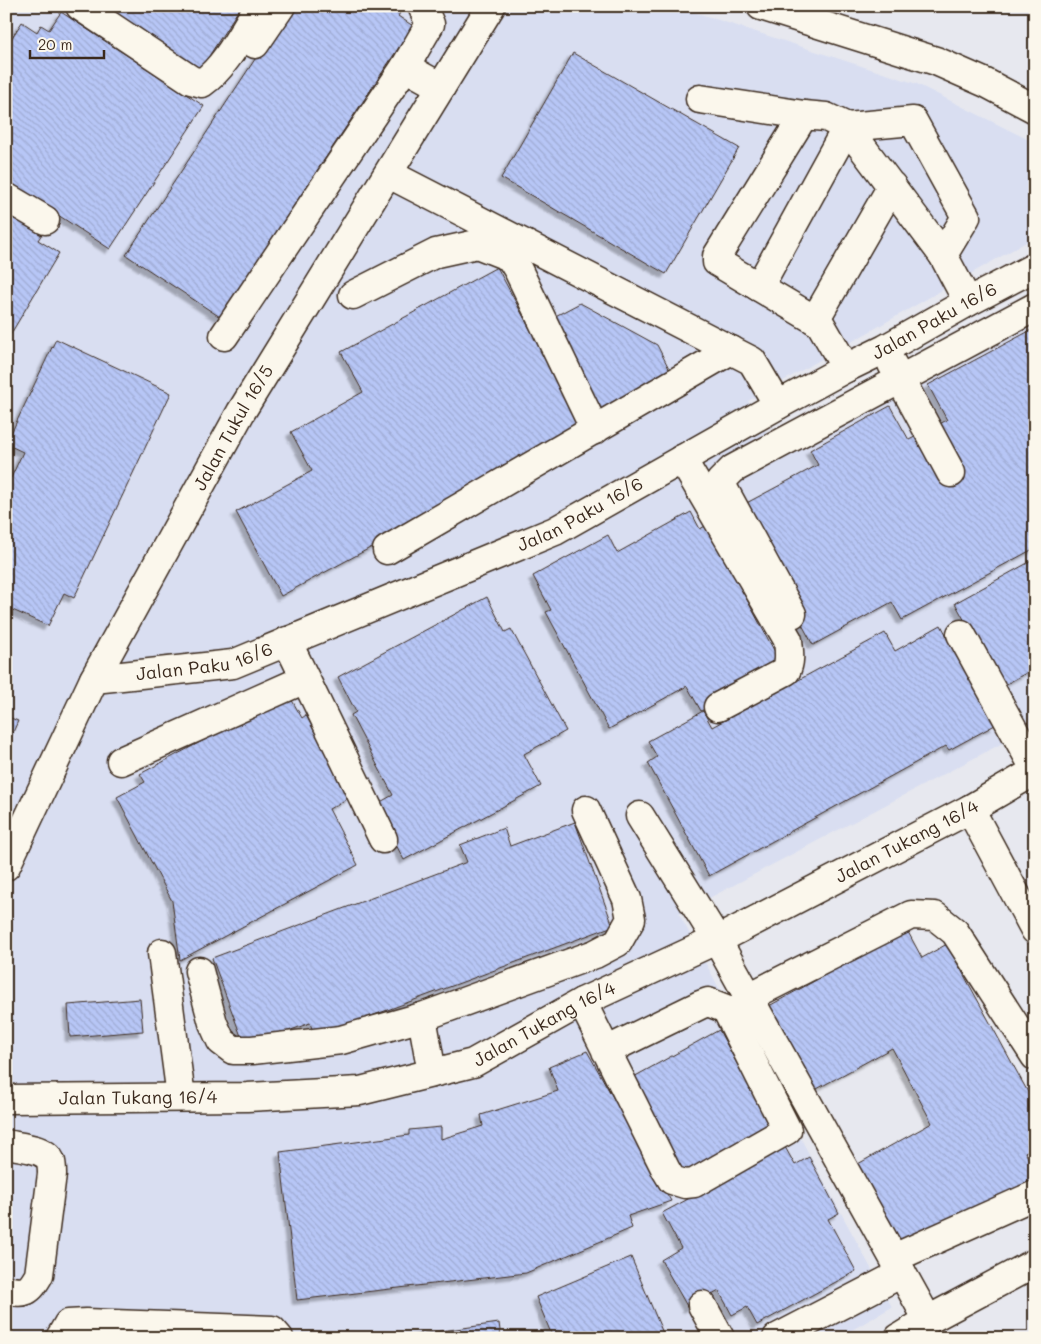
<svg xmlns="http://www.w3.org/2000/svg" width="1041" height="1344" font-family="Mali,sans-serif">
<defs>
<pattern id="building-back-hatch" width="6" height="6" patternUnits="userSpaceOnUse" patternTransform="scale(1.25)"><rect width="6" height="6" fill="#b7c6f6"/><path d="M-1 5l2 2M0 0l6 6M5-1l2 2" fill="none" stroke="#9eaad2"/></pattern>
<filter id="shadow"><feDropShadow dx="-4.5" dy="4.5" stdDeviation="1" flood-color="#0004"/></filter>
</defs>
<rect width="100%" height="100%" fill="#e7e8ef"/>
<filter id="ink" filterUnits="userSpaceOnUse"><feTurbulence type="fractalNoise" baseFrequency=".02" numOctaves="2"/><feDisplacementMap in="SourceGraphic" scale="10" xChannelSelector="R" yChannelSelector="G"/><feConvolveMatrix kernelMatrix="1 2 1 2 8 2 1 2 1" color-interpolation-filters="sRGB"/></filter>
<g filter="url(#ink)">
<!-- built -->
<path fill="#d9def1" d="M6 6H675L917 84 1035 143V237L748 401 770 439 1035 293V726L679 914 892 1307 838 1338H6Z"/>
<!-- building -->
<path fill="url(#building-back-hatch)" stroke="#3b2a1e" filter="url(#shadow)" d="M89 6H241L197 75Z
M290 6H404L398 16 413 26 220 317 126 255Z
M61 12 204 106 110 249 6 181V47L22 22 37 32 41 25 49 30Z
M573 53 739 148 666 274 501 178Z
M6 213 42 234 38 240 59 253 6 342Z
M497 267 585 432 281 596 236 512 312 471 291 432 363 392 341 352Z
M580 303 657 345 676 382 598 423 546 321Z
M1035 328V548L902 620 892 602 813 645 739 507 818 465 810 450 890 406 909 440 947 420 928 385Z
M56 339 171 393 74 598 64 593 48 626 6 607V476L11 478 23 452 6 444Z
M691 512 700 529 707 525 783 667 701 711 687 686 609 729 546 612 551 610 533 576 608 535 617 553Z
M1035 559V668L1001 687 955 603Z
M487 597 505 632 511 629 566 731 524 754 541 786 404 860 375 805 393 795 351 715 356 712 338 677Z
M941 625 995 725 949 750 946 746 709 876 648 763 657 757 648 741 703 711 712 727 885 633 895 651Z
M289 695 302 718 306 715 350 797 329 809 358 865 180 960 172 901 117 797 145 782 140 774Z
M6 716 18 721 6 748Z
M575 822 613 926 315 1037 310 1023 245 1047 212 958 467 862 460 845 504 828 510 846Z
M907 930 922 958 947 944 1035 1105V1147L1025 1152 1035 1170V1180L904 1253 856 1165 932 1123 892 1048 815 1090 769 1006Z
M140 999 143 1031 70 1037 68 1005Z
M719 1030 773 1131 685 1179 630 1079Z
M587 1051 671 1201 628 1216 632 1228 526 1273 297 1300 280 1152 409 1135V1130L441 1127V1139L483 1126 481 1115 558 1091 549 1067Z
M785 1147 795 1165 809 1157 839 1213 828 1219 856 1271 757 1325 747 1307 732 1315 719 1291 688 1308 661 1260 681 1248 662 1213Z
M631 1257 665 1338H553L536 1297Z
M499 1323 501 1338H391Z"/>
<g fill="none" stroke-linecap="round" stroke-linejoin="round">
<defs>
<g id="minor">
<path d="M80 6 191 80 202 83C226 67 243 31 259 6"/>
<path d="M422 6 430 24 405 67 441 87"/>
<path d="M761 6 936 61 986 83 1035 109"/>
<path d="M255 44 281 6"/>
<path d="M700 99 804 115"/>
<path d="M389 174 752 361 778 405"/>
<path d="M6 197 45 220"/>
<path d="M759 287 847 127 913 121 966 217 943 255"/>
<path d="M353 295 436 253 477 244 510 257 518 270 595 430"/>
<path d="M815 320 892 186"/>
<path d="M224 336 405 67"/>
<path d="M892 364 951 473"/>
<path d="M846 368 820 323 717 262V256L804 115 826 117 847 127 943 255 968 302"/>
<path d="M682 459 788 640C789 651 791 661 786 671L718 707"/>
<path d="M387 550 731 350"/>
<path d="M792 614 728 497 720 482 733 469 1035 307"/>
<path d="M961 634 1035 769"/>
<path d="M287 641 383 839"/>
<path id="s1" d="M94 679 233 664 555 531 778 405 846 368 885 349 968 302 1035 267"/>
<path d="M121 761 305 679"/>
<path d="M970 809 1035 930"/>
<path d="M640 816 717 940 928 1320"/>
<path id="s2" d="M6 866 94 679 241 412 491 6"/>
<path d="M162 953 181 1097"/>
<path d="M199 971 213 1023 221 1041 233 1050H252L341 1040 422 1017 432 1073"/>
<path d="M749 997 911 915 935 916 955 932 1035 1056"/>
<path d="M582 1002 666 1170 672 1180 685 1184 694 1183 787 1130 726 1009 708 1002 700 1005 606 1051"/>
<path d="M422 1017 595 954 618 942 631 919 627 899 586 810"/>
<path id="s3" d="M6 1099 247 1097 360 1091 473 1063 582 1002 729 934 970 809 1035 771"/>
<path d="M6 1144C19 1147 46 1148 51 1162 52 1166 52 1170 52 1174L39 1275C29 1292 26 1294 6 1290"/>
<path d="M894 1258 1035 1195"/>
<path d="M702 1305 720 1338"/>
<path d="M60 1338 68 1324 86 1323 272 1330 279 1338"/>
<path d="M777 1338 902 1273"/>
<path d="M899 1338 928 1320 1035 1263"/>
</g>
</defs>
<!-- minor casing -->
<use href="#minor" stroke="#3b2a1e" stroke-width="31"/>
<!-- minor -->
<use href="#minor" stroke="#fbf7ec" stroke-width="28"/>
</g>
</g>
<g text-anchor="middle" stroke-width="4.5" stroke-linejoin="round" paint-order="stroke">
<!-- street labels -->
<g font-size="18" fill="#3b2a1e" stroke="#fbf7ec">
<text dy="6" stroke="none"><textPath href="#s1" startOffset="922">Jalan Paku 16/6</textPath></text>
<text dy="6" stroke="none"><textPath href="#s2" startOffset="494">Jalan Tukul 16/5</textPath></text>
<text dy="6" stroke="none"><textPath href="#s1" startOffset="518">Jalan Paku 16/6</textPath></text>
<text dy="6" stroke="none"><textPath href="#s1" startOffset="112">Jalan Paku 16/6</textPath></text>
<text dy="6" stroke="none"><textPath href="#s3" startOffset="958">Jalan Tukang 16/4</textPath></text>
<text dy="6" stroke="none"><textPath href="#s3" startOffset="552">Jalan Tukang 16/4</textPath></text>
<text dy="6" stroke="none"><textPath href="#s3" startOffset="132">Jalan Tukang 16/4</textPath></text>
</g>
</g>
<!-- margin -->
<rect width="1041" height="1344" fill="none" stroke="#fbf7ec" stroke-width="25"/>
<rect x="12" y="12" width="1016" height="1319" fill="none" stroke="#3b2a1e" stroke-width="2" filter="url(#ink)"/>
<!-- scale -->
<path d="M30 50v8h74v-8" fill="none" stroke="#3b2a1e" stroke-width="2.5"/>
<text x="38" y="50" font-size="15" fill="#3b2a1e" stroke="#fbf7ec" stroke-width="4" paint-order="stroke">20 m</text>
</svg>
